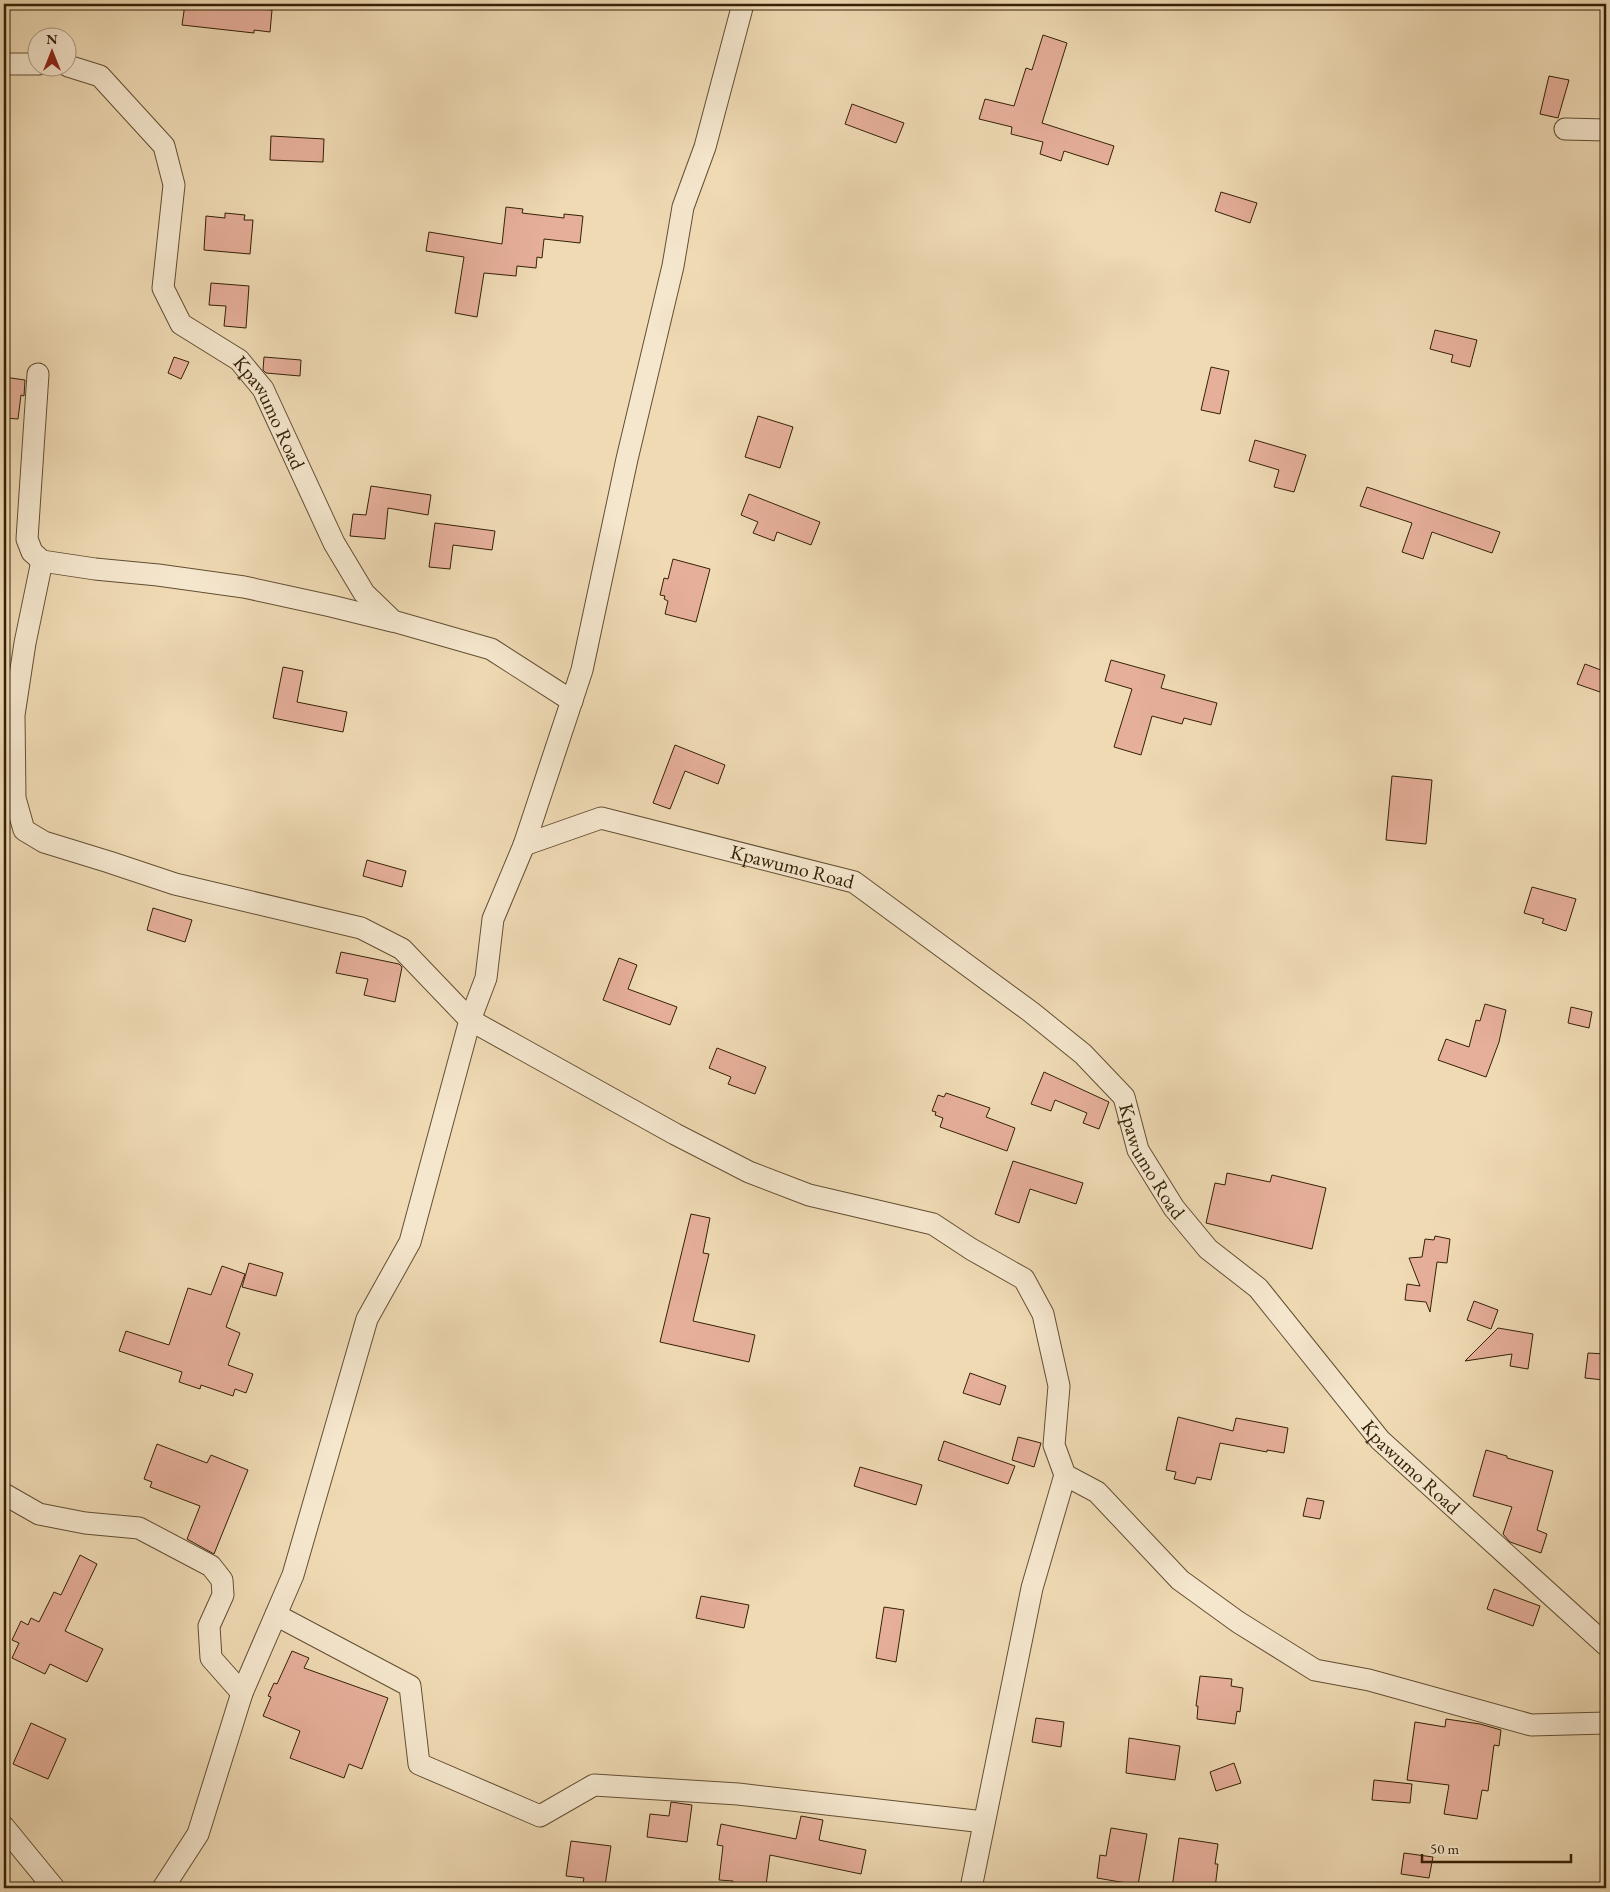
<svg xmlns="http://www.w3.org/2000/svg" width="1610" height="1892" font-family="'EB Garamond',serif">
<rect width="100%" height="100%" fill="#efdab4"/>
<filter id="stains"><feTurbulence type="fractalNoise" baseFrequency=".004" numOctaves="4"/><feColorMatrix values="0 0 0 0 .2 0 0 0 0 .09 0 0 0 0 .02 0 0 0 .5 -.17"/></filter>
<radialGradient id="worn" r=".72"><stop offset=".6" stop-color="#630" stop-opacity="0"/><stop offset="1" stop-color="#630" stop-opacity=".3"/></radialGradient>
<!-- building -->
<path fill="#e6af9a" stroke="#342106" d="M185 4H211L272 10 270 32 254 30V33L182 25Z
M1043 35 1067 43 1042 123 1114 146 1108 165 1064 151 1061 161 1040 154 1043 142 1011 134 1012 127 979 119 985 99 1014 106 1026 68 1032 70Z
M1549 76 1569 80 1558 118 1540 114Z
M852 104 904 123 896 143 845 124Z
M271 136 324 139 323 162 270 160Z
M1221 192 1257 203 1250 223 1215 211Z
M506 207 523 209 522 213 564 218V214L583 216 580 243 544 239 542 258 537 257 536 268 517 266 516 276 484 273 477 317 455 313 464 257 426 251 429 232 502 244Z
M225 213 245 215 244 220H253L250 254 204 250 206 216 225 218Z
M211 283 249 286 246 328 224 326 226 306 209 305Z
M1435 330 1477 340 1470 367 1451 362 1453 355 1430 349Z
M174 357 189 362 181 379 168 373Z
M264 357 301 360 300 376 266 373 263 370Z
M1211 367 1229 371 1220 414 1201 410Z
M4 377 25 380 24 396 21 395 18 419 4 418Z
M758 416 793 427 780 468 745 457Z
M1255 440 1306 455 1294 492 1274 487 1279 470 1249 461Z
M371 486 431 495 428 515 388 508 385 539 350 536 353 514 366 515Z
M1367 487 1500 532 1492 553 1432 532 1423 559 1402 552 1412 523 1360 506Z
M749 494 820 522 811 545 777 532 774 541 753 533 758 522 741 515Z
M435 523 495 531 492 550 453 545 450 569 429 567Z
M673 559 710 569 696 622 665 614 668 601 664 599 665 596 660 595 664 578 668 579Z
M1111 660 1165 675 1161 688 1217 703 1211 725 1184 718 1182 724 1152 716 1141 755 1114 747 1132 689 1105 681Z
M1585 664 1606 672V694L1577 684Z
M283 667 303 671 297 702 347 712 343 732 273 718Z
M675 745 725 765 718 784 685 771 670 809 653 803Z
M1392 776 1432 780 1426 844 1386 840Z
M367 860 406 871 402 887 363 876Z
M1532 887 1576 899 1566 931 1542 923 1544 919 1524 913Z
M153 908 192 920 185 942 147 930Z
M341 952 399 964 402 967 395 1002 364 995 368 979 336 973Z
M619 958 637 965 628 989 677 1007 670 1025 603 1000Z
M1485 1004 1506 1010 1499 1042 1486 1077 1438 1060 1446 1039 1469 1047 1476 1020 1480 1021Z
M1571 1007 1592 1012 1589 1028 1568 1023Z
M717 1048 766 1067 755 1094 728 1084 731 1077 709 1068Z
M1044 1072 1109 1102 1099 1129 1083 1123 1087 1113 1055 1100 1051 1111 1031 1104Z
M946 1093 990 1108 986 1117 1015 1128 1007 1151 940 1127 943 1118 935 1115 936 1112 932 1111 938 1095 944 1097Z
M1013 1161 1083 1183 1076 1204 1030 1189 1019 1223 995 1214Z
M1227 1173 1270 1182 1272 1175 1326 1188 1312 1249 1206 1223 1215 1183 1225 1185Z
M691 1214 710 1218 703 1253 709 1254 693 1321 755 1335 749 1362 660 1342Z
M1435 1236 1450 1239 1447 1263 1437 1262 1430 1312 1426 1302 1405 1300 1407 1284 1420 1286 1409 1258 1422 1257 1425 1239 1434 1240Z
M249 1263 283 1273 276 1296 242 1287Z
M222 1266 245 1274 226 1327 240 1333 228 1365 253 1374 246 1393 235 1389 233 1396 201 1385 200 1389 179 1382 182 1372 119 1351 126 1331 169 1345 188 1288 211 1295Z
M1474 1301 1498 1310 1491 1329 1467 1320Z
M1498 1328 1533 1334 1528 1369 1510 1366 1512 1354 1465 1361Z
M1588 1353 1606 1354 1604 1380 1585 1378Z
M970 1373 1006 1386 1000 1405 963 1393Z
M1178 1417 1233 1431 1236 1418 1288 1428 1284 1453 1267 1450V1452L1220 1443 1211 1480 1197 1477 1195 1484 1174 1479 1176 1472 1166 1470Z
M1018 1437 1041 1443 1034 1467 1012 1460Z
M944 1441 1015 1466 1008 1484 938 1460Z
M157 1444 207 1463 211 1455 248 1470 214 1554 187 1539 200 1506 150 1487 152 1482 144 1479Z
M1486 1450 1507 1456V1458L1553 1471 1537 1530 1547 1534 1541 1553 1510 1542 1503 1534 1512 1507 1473 1496Z
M860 1467 922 1485 916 1505 854 1486Z
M1307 1498 1324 1501 1320 1519 1303 1516Z
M80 1555 97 1564 65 1631 103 1649 87 1682 50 1664 45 1674 12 1658 19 1643 12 1640 21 1621 28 1625 31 1618 39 1622 54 1592 61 1595Z
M1494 1589 1540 1606 1533 1626 1487 1609Z
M701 1596 749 1605 744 1628 696 1618Z
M884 1607 904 1610 896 1662 876 1658Z
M292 1651 309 1658 304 1668 388 1698 362 1769 349 1764 344 1778 290 1758 300 1731 263 1716 271 1697 268 1696 274 1683 277 1684Z
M1200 1676 1232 1679 1231 1686 1243 1688 1240 1712 1237 1711 1235 1724 1197 1719 1198 1706H1196Z
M1036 1718 1064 1722 1061 1747 1032 1742Z
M1446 1719 1480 1724 1501 1730 1499 1746 1494 1745 1488 1791 1482 1790 1477 1819 1444 1814 1449 1785 1407 1780 1415 1722 1445 1727Z
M31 1723 66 1739 48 1779 13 1764Z
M1129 1738 1180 1746 1175 1780 1126 1773Z
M1234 1763 1241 1783 1216 1791 1210 1772Z
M1374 1780 1412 1784 1410 1803 1372 1800Z
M671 1802 692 1805 687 1842 647 1837 650 1814 669 1816Z
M801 1816 823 1820 819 1840 866 1850 861 1874 770 1855 766 1885 749 1883V1888H732L733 1881 719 1880 723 1846 717 1845 721 1824 796 1839Z
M1111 1828 1147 1834 1138 1885 1097 1878 1100 1855 1106 1856Z
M1179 1838 1218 1844 1215 1864H1218L1215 1888H1172Z
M571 1841 611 1846 605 1886 583 1883 584 1878 566 1876Z
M1404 1853 1433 1857 1429 1878 1401 1874Z"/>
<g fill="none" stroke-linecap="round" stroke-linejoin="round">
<defs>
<g id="minor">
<path d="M4 64H38"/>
<path id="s1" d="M68 66 100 76 164 146 174 185 163 288 181 324 239 360 263 389 334 543 364 593 393 621 491 649 572 701"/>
<path d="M1565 129 1606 130"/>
<path d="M38 374 27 539 32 552 42 561 95 569 158 575 244 587 331 606 392 621"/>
<path d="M42 561 25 643 14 715 15 798 24 830 44 842 109 862 175 884 361 928 402 949 470 1020 675 1134 749 1172 809 1195 933 1224 971 1249 1024 1279 1043 1314 1059 1386 1054 1445 1065 1475 1097 1492 1180 1580 1238 1622 1315 1670 1369 1680 1531 1725 1606 1723"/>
<path id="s2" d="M524 845 601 818 854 882 1031 1012 1083 1054 1124 1097 1138 1150 1174 1208 1208 1249 1258 1288 1380 1440 1606 1645"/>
<path d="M4 1494 39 1514 85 1523 139 1528 211 1566 222 1580 223 1595 209 1626 211 1658 242 1693"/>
<path d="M276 1615 410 1686 419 1764 540 1816 594 1785 738 1794 984 1822"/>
<path d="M4 1827 54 1888"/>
<path d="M163 1888 198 1834 242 1693 293 1575 367 1319 410 1242 470 1020 486 978 493 919 524 845 582 670 627 459 673 266 683 207 705 147 743 4"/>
<path d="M971 1888 1032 1588 1065 1475"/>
</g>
</defs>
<!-- minor casing -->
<use href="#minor" stroke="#634f32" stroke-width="23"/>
<!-- minor -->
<use href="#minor" stroke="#f5e7ce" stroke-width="21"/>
</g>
<g text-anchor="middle" stroke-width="4.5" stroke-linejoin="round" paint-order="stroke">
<!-- street labels -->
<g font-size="20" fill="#342106" stroke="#f5e7ce">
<text dy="7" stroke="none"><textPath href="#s1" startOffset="442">Kpawumo Road</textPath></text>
<text dy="7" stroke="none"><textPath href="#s2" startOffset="279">Kpawumo Road</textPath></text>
<text dy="7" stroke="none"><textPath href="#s2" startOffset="759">Kpawumo Road</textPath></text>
<text dy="7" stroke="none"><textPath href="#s2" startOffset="1164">Kpawumo Road</textPath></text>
</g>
</g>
<!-- margin -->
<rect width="1610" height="1892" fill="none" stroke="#efdab4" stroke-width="20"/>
<rect x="5" y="5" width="1600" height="1882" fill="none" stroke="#342106" stroke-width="2.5"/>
<rect x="10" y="10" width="1590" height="1872" fill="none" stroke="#342106"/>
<!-- north arrow -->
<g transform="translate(52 52)"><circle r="24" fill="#f5e7ce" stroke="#a8987e"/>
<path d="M0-4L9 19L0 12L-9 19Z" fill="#8f2418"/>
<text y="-8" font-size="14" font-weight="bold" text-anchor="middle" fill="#342106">N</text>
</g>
<!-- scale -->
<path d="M1422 1854v8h149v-8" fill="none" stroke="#342106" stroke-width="2.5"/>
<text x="1430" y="1854" font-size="15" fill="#342106" stroke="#f5e7ce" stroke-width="4" paint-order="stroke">50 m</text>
<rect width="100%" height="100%" filter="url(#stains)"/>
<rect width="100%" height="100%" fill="url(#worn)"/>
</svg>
